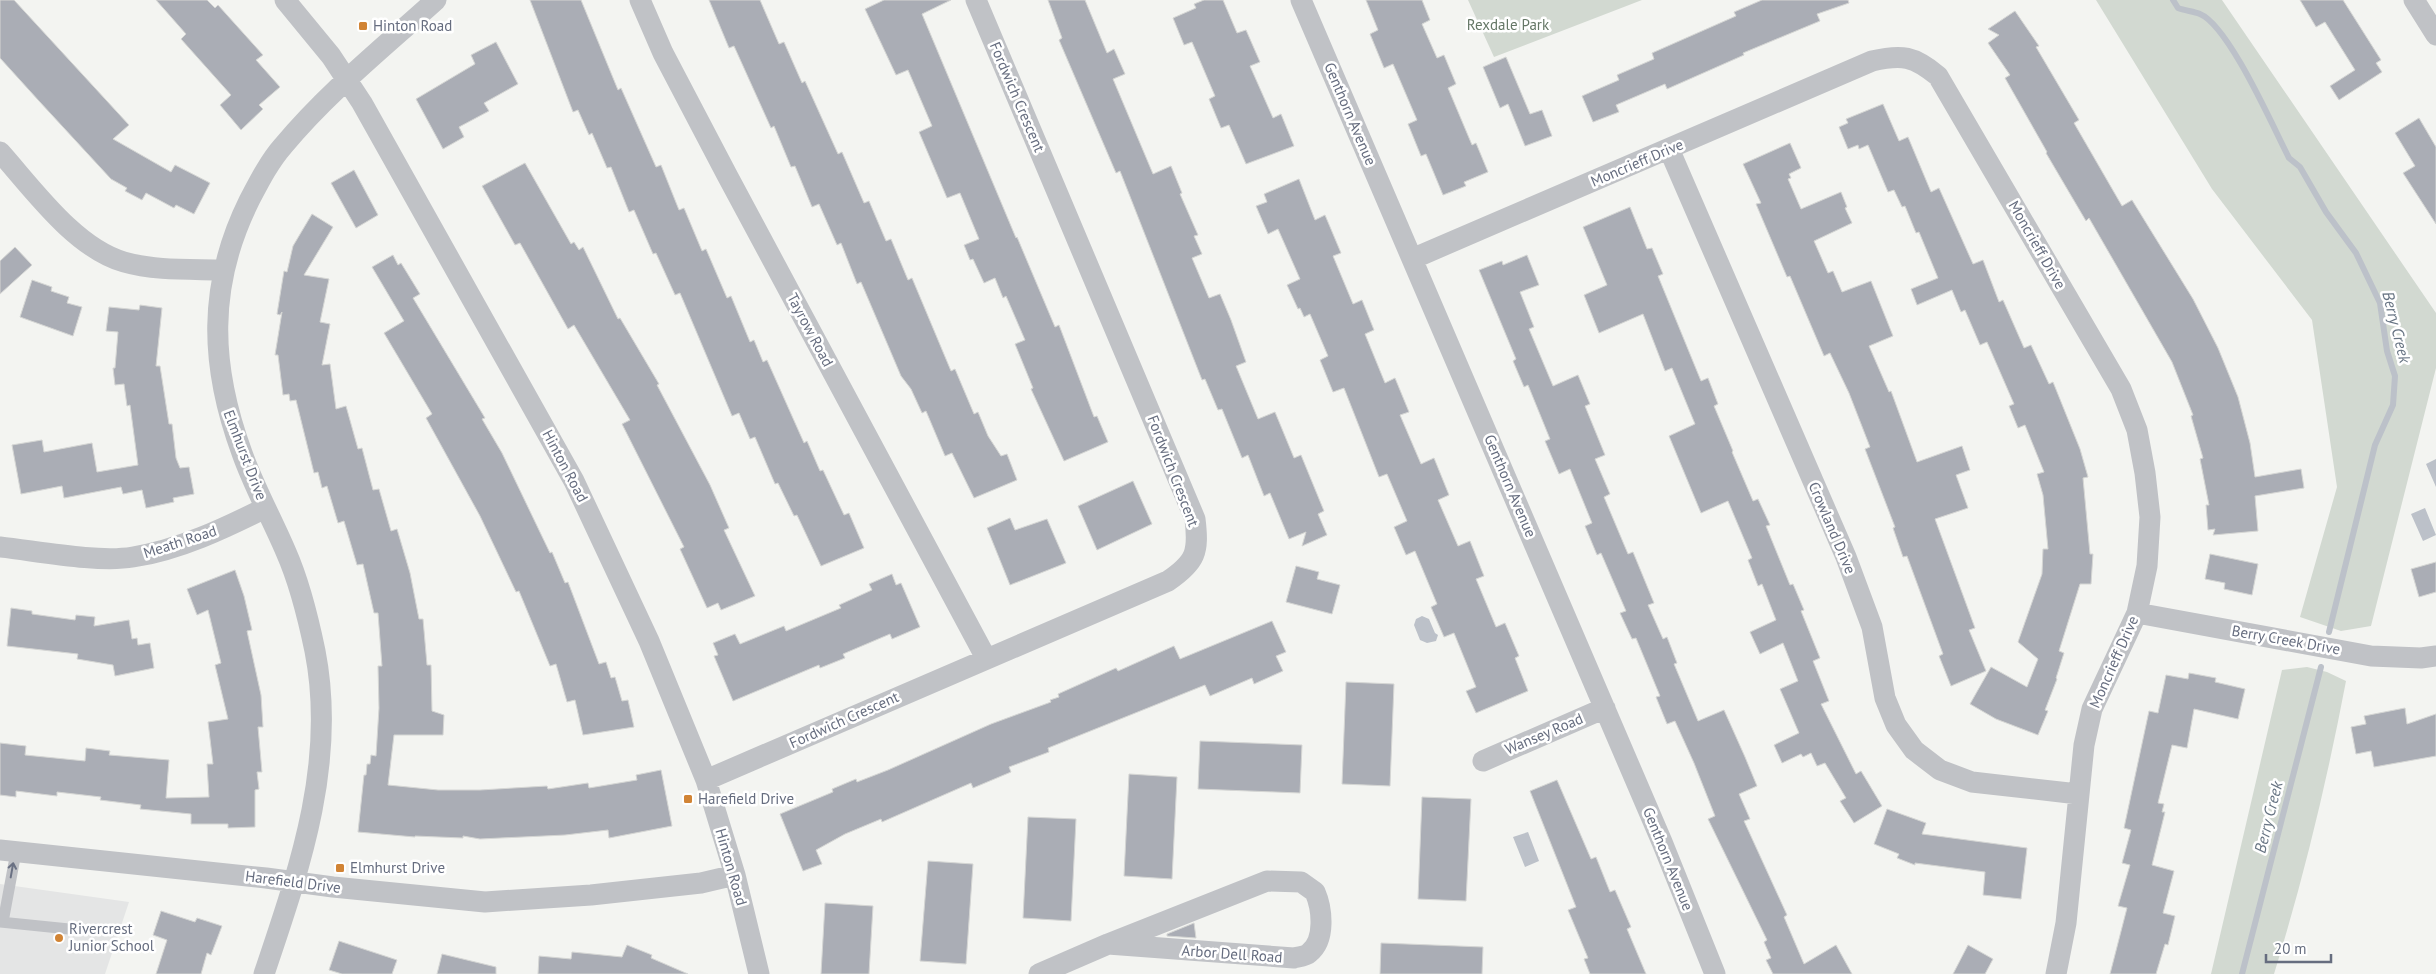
<svg xmlns="http://www.w3.org/2000/svg" width="2436" height="974" font-family="'PT Sans',sans-serif">
<rect width="100%" height="100%" fill="#f3f4f1"/>
<!-- built -->
<path fill="#e4e5e5" d="M0 884 129 902 105 974H0Z"/>
<!-- green -->
<path fill="#d2d9d1" d="M1468 0H1642L1494 57Z
M2096 0H2222L2436 313V368L2371 626 2341 631 2300 617 2337 487 2312 320 2212 189Z
M2307 667 2327 672 2346 681C2327 781 2304 877 2274 974H2211L2282 670Z"/>
<!-- water -->
<path fill="#bcc1c9" d="M2436 459V487L2426 464Z
M2425 508 2436 535 2423 541 2411 514Z
M1422 616 1429 619 1435 633 1438 635 1436 641 1427 643 1420 640 1414 625 1416 619Z
M1528 832 1539 861 1525 867 1513 837Z"/>
<g fill="none" stroke-linecap="round" stroke-linejoin="round">
<!-- stream -->
<path stroke="#bcc1c9" stroke-width="6" d="M2173 0 2178 8C2185 11 2194 11 2200 14 2229 26 2273 127 2289 158L2300 167 2326 212 2356 253 2380 303 2387 351 2395 376 2393 405 2375 445 2329 632
M2242 974 2321 667"/>
</g>
<!-- building -->
<path fill="#aaadb5" stroke="#d5d6d4" d="M0 0H14L129 125 113 139 171 172 175 165 210 183 194 214 176 205 174 208 146 193 142 200 125 191 127 188 111 179 39 101 0 58Z
M156 0H207L215 8 218 5 263 55 256 60 280 87 259 105 263 109 241 130 220 105 231 95 181 39 186 34Z
M530 0H581L618 90 621 88 656 167 661 165 679 210 684 208 702 251 706 249 727 298 731 296 750 342 754 340 763 362 767 360 804 443 807 441 820 471 823 470 844 515 849 513 864 548 821 566 797 515 794 516 778 483 775 484 755 437 750 439 739 413 732 416 680 293 675 295 656 253 653 254 634 210 629 212 611 167 607 168 592 133 589 135 578 110 573 112Z
M709 0H760L779 44 784 42 802 83 805 81 838 154 842 152 864 203 869 201 886 241 891 239 908 280 912 278 951 371 955 369 974 414 978 412 988 436 1001 456 1007 454 1017 480 974 498 952 453 945 456 926 411 922 413 911 389 901 376 861 282 857 284 841 243 837 245 819 204 812 207 795 166 791 167 774 126 771 128 734 46 729 48Z
M884 0H951L922 14 1016 238 1017 237 1055 327 1059 325 1094 417 1097 416 1108 442 1064 461 1031 389 1033 388 1015 344 1025 340 1006 296 1003 298 995 278 984 283 973 259 970 260 964 245 979 239 960 193 947 198 936 172 919 132 932 126 908 70 896 75 865 9Z
M1048 0H1085L1107 53 1114 49 1125 74 1113 79 1153 174 1171 166 1182 193 1180 194 1198 235 1194 236 1202 254 1192 258 1209 298 1220 294 1231 320 1246 362 1236 366 1258 419 1275 412 1294 458 1301 455 1324 511 1318 514 1327 535 1302 546 1306 532 1289 539 1270 493 1264 496 1248 455 1242 458 1222 409 1218 410 1205 379 1202 380 1120 171 1116 173 1059 40 1062 38Z
M1204 0H1223L1237 33 1246 30 1260 62 1250 66 1273 118 1281 114 1294 146 1246 164 1229 125 1221 128 1209 99 1215 96 1192 42 1184 45 1173 18 1196 8 1194 4Z
M1366 0H1422L1430 20 1422 24 1437 58 1444 55 1456 84 1448 88 1472 145 1476 143 1488 172 1464 182 1466 186 1443 195 1426 154 1421 156 1408 124 1417 120 1393 64 1384 68 1370 34 1378 30Z
M1762 0H1848L1849 3 1817 14 1820 21 1743 53 1744 55 1667 89 1665 84 1616 105 1619 112 1593 122 1582 96 1619 80 1617 75 1654 59 1652 53 1736 16 1734 12Z
M2300 0H2343L2381 60 2376 63 2382 72 2339 100 2330 86 2355 70 2325 22 2316 27Z
M2015 11 2039 46 2036 47 2079 120 2074 123 2122 206 2132 200 2193 299 2218 348 2238 397 2250 443 2255 477 2301 469 2304 488 2255 496 2258 531 2213 535 2215 529 2208 530 2206 505H2209L2200 459 2203 458 2191 416 2193 415 2172 362 2089 218 2086 221 2046 153 2047 152 2005 78 2010 75 1988 43 1999 35 1988 29Z
M496 42 518 84 484 103 489 111 459 127 464 137 443 149 416 99 475 64 471 55Z
M1506 57 1530 114 1542 110 1552 136 1525 146 1508 104 1500 108 1483 67Z
M1883 104 1899 141 1908 137 1931 192 1939 188 1973 264 1983 260 1999 302 2003 300 2024 348 2031 345 2049 384 2053 382 2080 449 2088 477 2083 478 2090 554H2093L2091 584H2080L2059 651 2064 653 2056 678 2057 679 2045 710 2048 711 2038 735 1996 719 1970 704 1991 667 2027 687 2038 659 2018 642 2042 574 2043 549H2048L2043 495 2037 474 2044 472 2025 425 2018 428 2009 406 2014 404 1987 342 1980 345 1965 310 1961 312 1952 290 1917 305 1911 289 1938 278 1919 232 1916 233 1905 206 1902 207 1894 190 1888 192 1868 145 1859 149 1858 145 1848 149 1839 127 1848 123 1846 119Z
M2419 118 2436 147V224L2403 173 2415 166 2395 133Z
M1790 143 1801 168 1789 174 1791 178 1788 179 1801 209 1841 192 1847 207 1845 208 1852 223 1814 241 1828 273 1833 271 1842 292 1871 281 1893 336 1869 346 1889 392 1891 391 1917 462 1962 446 1970 470 1956 475 1968 508 1935 519 1975 628 1969 630 1986 671 1951 686 1939 656 1943 654 1907 556 1903 557 1893 528 1895 527 1865 449 1870 447 1849 393 1830 353 1824 356 1790 276 1787 277 1756 204 1761 203 1743 164Z
M525 163 571 244 574 242 579 250 583 247 618 319 620 318 659 384 657 385 710 485 729 528 724 530 755 596 721 610 718 603 707 608 680 549 684 547 622 424 630 420 574 325 568 329 520 243 515 245 482 186Z
M354 170 378 215 356 228 331 183Z
M1299 179 1315 220 1325 215 1341 253 1333 256 1353 304 1362 300 1374 330 1365 334 1385 383 1395 378 1409 412 1400 415 1421 464 1434 458 1449 495 1438 500 1458 546 1470 541 1484 576 1476 579 1496 627 1505 623 1519 656 1515 658 1528 691 1476 713 1466 691 1476 687 1454 633 1444 637 1431 607 1437 604 1415 551 1406 555 1394 527 1407 521 1387 474 1379 477 1344 388 1333 392 1320 360 1328 356 1310 314 1304 317 1300 308 1298 309 1287 285 1300 279 1278 229 1268 234 1256 206 1267 202 1264 194Z
M1630 207 1647 249 1652 248 1663 274 1658 276 1701 381 1708 378 1718 404 1714 406 1733 451 1732 452 1753 501 1758 499 1770 525 1766 526 1790 585 1793 584 1804 610 1801 611 1820 658 1813 661 1829 701 1821 704 1856 774 1861 771 1882 806 1854 823 1840 801 1846 798 1825 763 1817 766 1811 753 1803 757 1801 754 1782 763 1774 745 1799 733 1780 689 1798 681 1783 643 1760 654 1750 632 1776 620 1762 584 1758 586 1748 560 1752 558 1728 501 1701 513 1669 436 1695 424 1672 368 1665 371 1643 314 1599 333 1584 295 1607 285 1583 227Z
M312 214 333 227 304 275 329 279 320 322 330 324 322 365 330 364 336 409 346 406 358 449 362 448 373 490 379 489 391 531 397 529 410 573 419 619H423L427 665H431L432 711 444 715 443 735H394L388 785 438 790H480L547 786 548 789 588 783 589 788 637 780 636 775 661 770 672 826 609 838 608 830 565 835 480 839 463 836V838L415 836V837L358 832 364 775H366L367 764H370L371 755 376 756 379 708 378 666H382L378 613H374L363 564 357 565 344 521 338 523 327 486 322 488 318 472 314 473 296 400 290 401 289 394 283 395 278 355H275L282 312 280 315 277 314 284 271 287 272 293 246Z
M15 247 32 265 0 294V261Z
M393 255 398 265 401 263 420 294 413 298 485 418 482 419 502 453 550 553 552 552 565 583 568 582 599 664 606 662 611 678 615 677 622 701 628 700 634 727 583 735 575 700 567 702 556 664 550 666 519 591 516 592 480 516 426 418 432 414 384 333 404 321 372 267Z
M1527 255 1539 285 1520 292 1534 327 1529 329 1553 386 1578 375 1590 404 1585 406 1605 455 1595 459 1610 494 1604 497 1628 554 1633 552 1654 603 1648 605 1663 639 1667 637 1677 663 1674 664 1698 721 1724 710 1745 757 1757 786 1739 794 1750 819 1744 821 1787 915 1784 917 1804 964 1836 945 1852 974H1773L1766 960 1771 958 1764 942 1767 940 1708 819 1715 816 1694 763 1675 721 1667 724 1656 697 1660 696 1636 638 1632 639 1620 613 1626 611 1601 553 1597 555 1585 526 1592 523 1570 469 1559 474 1545 441 1550 439 1528 385 1524 387 1513 361 1516 359 1479 270 1502 261 1503 265Z
M32 280 52 287 51 291 69 297 67 303 82 307 73 336 20 317Z
M140 305 162 308 156 366H160L169 424H172L176 458 180 468 189 467 194 494 173 498 174 502 146 508 142 490 123 494 121 487 64 498 62 486 21 494 12 445 42 440 44 452 92 443 97 472 138 465 130 405 127 406 124 384 115 385 113 368H115L118 332 106 331 109 307 139 310Z
M1133 481 1152 524 1097 550 1078 506Z
M1010 518 1015 530 1047 519 1066 563 1010 585 987 528Z
M2210 554 2258 564 2252 595 2224 589 2225 583 2205 579Z
M2436 562V592L2419 597 2411 569Z
M1296 566 1319 572 1317 579 1340 585 1332 614 1286 602Z
M235 570 244 596 252 630 247 631 261 695 263 727H258L262 772H257L259 789 255 790V827L228 828V824H191V814L140 809 141 805 100 800 101 797 57 792V796L16 791V797L0 795V743L26 746 25 755 85 761 86 748 110 751 109 755 169 760 166 798 209 797 207 764H213L208 722 228 719 215 665 221 663 208 610 197 615 187 589Z
M892 574 896 585 901 583 920 627 892 639 890 634 843 654 845 658 820 668 819 665 733 701 714 656 718 655 713 643 735 634 740 644 784 626 786 631 841 608 839 605 872 590 869 584Z
M11 608 32 611V614L75 620 76 615 95 617 94 626 129 620 132 639 137 638 138 645 150 643 154 668 115 676 113 665 77 659 78 654 7 646Z
M1272 621 1286 652 1276 656 1283 671 1254 684 1252 678 1210 696 1205 685 1048 748 1049 752 1009 767 1011 772 973 788 971 783 882 822 881 819 845 834 816 850 822 864 803 871 780 814 833 792 832 789 856 779 857 782 888 770 991 724 1051 702 1050 700 1059 697 1058 694 1116 668 1118 671 1174 646 1180 659Z
M2189 673 2216 678 2215 682 2245 689 2238 719 2194 709 2187 748 2172 745 2158 803 2164 804 2162 812H2165L2152 865 2174 871 2163 913 2175 916 2168 945 2165 944 2156 974H2110L2127 908 2118 906 2130 865 2122 863 2131 830 2124 828 2149 711 2158 713 2166 675 2188 679Z
M1346 682 1394 684 1390 786 1342 784Z
M2405 708 2407 724 2436 714V756L2374 767 2371 751 2356 754 2351 727 2366 724 2364 716Z
M1200 741 1302 745 1300 793 1198 789Z
M1129 774 1177 777 1172 879 1124 876Z
M1557 780 1591 859 1596 857 1610 892 1615 890 1631 927 1627 929 1646 974H1590L1584 959 1588 958 1568 910 1576 907 1530 791Z
M1422 797 1471 799 1466 901 1418 899Z
M1887 809 1926 823 1922 834 2027 848 2021 899 1983 895 1985 872 1915 863V865L1897 858 1899 854 1874 844Z
M1028 817 1076 819 1071 921 1023 918Z
M928 861 973 864 966 964 920 961Z
M825 903 873 906 869 974H821Z
M161 911 195 922 197 918 222 926 211 955 207 953 201 974H156L167 940 153 935Z
M1194 923 1196 938 1167 936V934Z
M339 941 397 960 392 974H342L329 970Z
M1381 943 1483 947 1482 974H1380Z
M627 945 652 955 651 958 688 974H538L539 956 571 959 572 952 622 957Z
M1968 945 1993 959 1985 974H1953Z
M442 954 496 967V974H437Z"/>
<g fill="none" stroke-linecap="round" stroke-linejoin="round">
<!-- service -->
<path stroke="#c0c2c6" stroke-width="11" d="M0 922 69 929
M3 922 16 852"/>
<!-- minor -->
<path stroke="#c0c2c6" stroke-width="21" d="M285 0 331 56 362 103 574 481 649 641 706 780 735 875 759 974
M640 0 663 53 727 175 986 658
M1301 0 1662 842 1715 974
M2414 0 2436 35
M1669 149 1846 557 1872 627 1885 698 1896 725 1914 750 1940 770 1972 782 2078 794
M0 152C33 189 75 248 124 262 155 271 191 269 223 270
M1412 259 1872 61C1902 54 1914 56 1938 76L2121 389 2137 430 2145 473 2150 517 2147 566 2137 613 2092 709 2084 745 2066 923 2056 974
M0 547C37 551 98 563 133 557 179 550 225 528 265 508
M2137 613 2371 656 2421 658 2436 656
M1483 761 1605 708
M706 780 1168 581C1196 562 1199 552 1195 519L976 0
M0 850 266 878 333 887 485 902 591 895 701 883 735 875
M264 974C299 870 337 763 315 651 309 622 298 579 286 552 272 519 254 487 242 453 210 366 207 286 249 201 259 182 269 162 283 146 328 92 384 47 436 0
M1039 974 1108 944 1267 881 1301 882 1315 892C1322 908 1326 940 1309 953 1306 956 1298 957 1294 958L1108 944"/>
</g>
<!-- one-way arrows -->
<defs><path id="oneway-shaft" d="M-6 0H5M1.5-3L5.5 0L1.5 3" fill="none" stroke-width="1.6" stroke-linecap="round" stroke-linejoin="round" transform="scale(1.25)"/></defs>
<use stroke="#6a7183" href="#oneway-shaft" transform="translate(12 870) rotate(-80)"/>
<!-- markers -->
<g fill="#d18435" stroke="#fff" stroke-width="2">
<rect x="358" y="21" width="10" height="10" rx="2.5"/>
<rect x="683" y="794" width="10" height="10" rx="2.5"/>
<rect x="335" y="863" width="10" height="10" rx="2.5"/>
<circle cx="59" cy="938" r="5"/>
</g>
<g text-anchor="middle" stroke-width="5" stroke-linejoin="round" paint-order="stroke">
<!-- park labels -->
<g font-size="15" fill="#657766" stroke="#fff">
<text x="1508" y="30">Rexdale Park</text>
</g>
<!-- poi labels -->
<g font-size="15" fill="#666d7f" stroke="#fff" text-anchor="start">
<text x="373" y="31">Hinton Road</text>
<text x="698" y="804">Harefield Drive</text>
<text x="350" y="873">Elmhurst Drive</text>
<text x="69" y="934">Rivercrest<tspan x="69" dy="17">Junior School</tspan></text>
</g>
<!-- street labels -->
<g font-size="15" fill="#666d7f" stroke="#fff">
<text transform="translate(1017 97) rotate(67)" y="5">Fordwich Crescent</text>
<text transform="translate(1350 114) rotate(67)" y="5">Genthorn Avenue</text>
<text transform="translate(1637 163) rotate(-23)" y="5">Moncrieff Drive</text>
<text transform="translate(2037 245) rotate(60)" y="5">Moncrieff Drive</text>
<text transform="translate(810 330) rotate(62)" y="5">Tayrow Road</text>
<text transform="translate(245 455) rotate(69)" y="5">Elmhurst Drive</text>
<text transform="translate(565 466) rotate(62)" y="5">Hinton Road</text>
<text transform="translate(1173 471) rotate(69)" y="5">Fordwich Crescent</text>
<text transform="translate(1510 486) rotate(67)" y="5">Genthorn Avenue</text>
<text transform="translate(1832 528) rotate(67)" y="5">Crowland Drive</text>
<text transform="translate(180 542) rotate(-18)" y="5">Meath Road</text>
<text transform="translate(2286 640) rotate(10)" y="5">Berry Creek Drive</text>
<text transform="translate(2114 662) rotate(-66)" y="5">Moncrieff Drive</text>
<text transform="translate(844 720) rotate(-24)" y="5">Fordwich Crescent</text>
<text transform="translate(1544 734) rotate(-23)" y="5">Wansey Road</text>
<text transform="translate(1668 859) rotate(68)" y="5">Genthorn Avenue</text>
<text transform="translate(731 867) rotate(74)" y="5">Hinton Road</text>
<text transform="translate(293 882) rotate(7)" y="5">Harefield Drive</text>
<text transform="translate(1232 954) rotate(4)" y="5">Arbor Dell Road</text>
</g>
<!-- water labels -->
<g font-size="16" font-style="italic" fill="#677483" stroke="#fff">
<text transform="translate(2397 327) rotate(76)" y="6">Berry Creek</text>
<text transform="translate(2268 817) rotate(-76)" y="6">Berry Creek</text>
</g>
</g>
<!-- scale -->
<path d="M2266 954v8h65v-8" fill="none" stroke="#666d7f" stroke-width="2.5"/>
<text x="2274" y="954" font-size="15" fill="#666d7f" stroke="#ffffff" stroke-width="4" paint-order="stroke">20 m</text>
</svg>
